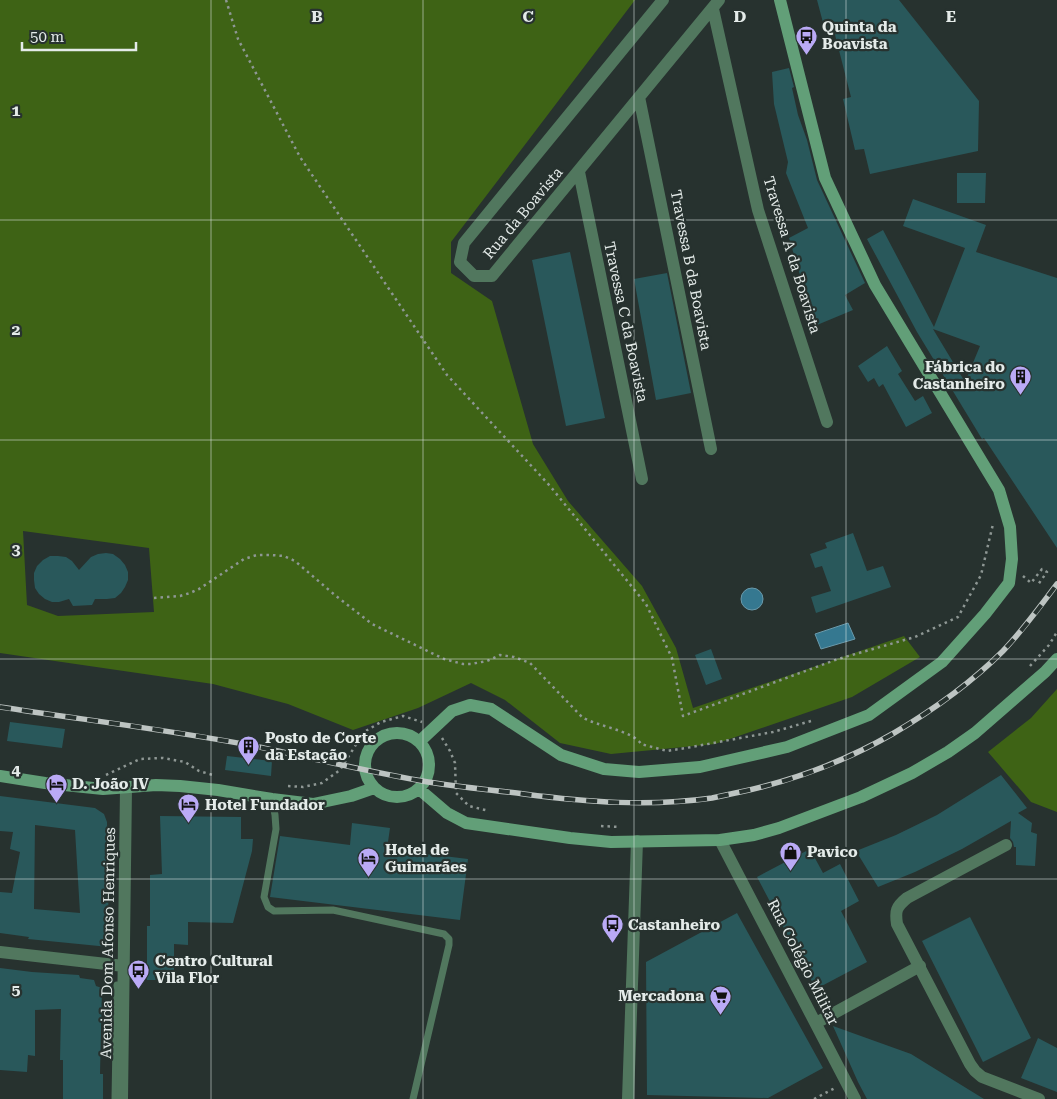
<svg xmlns="http://www.w3.org/2000/svg" width="1057" height="1099" font-family="'Roboto Serif',serif">
<rect width="100%" height="100%" fill="#27322f"/>
<!-- green -->
<path fill="#3e6315" fill-rule="evenodd" d="M0 0H635L451 242V273L492 301 533 444 568 501 642 586 676 648 693 708 904 636 920 657 852 697 715 744 611 754 560 743 505 700 471 683 418 708 353 730 288 704 213 684 0 653ZM23 531 149 548 154 612 58 616 27 605Z
M1057 689V812L1031 802 988 752 1031 718Z"/>
<!-- water -->
<path fill="#357890" stroke="#6a9aab" d="M741 599a11 11 0 1 1 22 0a11 11 0 1 1-22 0Z
M848 623 855 639 821 649 815 634Z"/>
<!-- building -->
<path fill="#29585b" fill-rule="evenodd" d="M817 0H899L979 101 978 151 870 174 864 149 855 150 843 99 851 97 833 27 825 30Z
M789 68 794 87 792 88 798 115 807 140 817 180 865 283 845 295 853 310 817 325 803 282H802L789 238 808 228 786 173 788 162 774 104 772 72Z
M957 173H986L985 203H957Z
M913 199 986 225 976 252 1057 278V548L984 438 982 439 917 332 867 239 883 230 934 327 965 248 903 226ZM933 329 980 346 965 382Z
M570 252 605 418 566 426 532 260Z
M667 273 691 393 656 400 634 279Z
M887 346 902 371 898 374 915 401 923 396 932 413 906 427 883 384 879 387 874 378 868 382 858 366Z
M853 533 867 571 883 566 891 587 816 613 811 597 831 591 822 566 815 568 810 554 827 548 825 543Z
M106 553 113 554 120 559 125 565 128 572V580L125 587 121 593 115 598 107 599H95L92 605 73 606 69 599 59 602H52L45 599 39 594 35 588 34 580V573L37 566 43 560 50 556H58L66 557 72 561 79 570 91 557 98 554Z
M711 649 722 679 706 685 695 655Z
M10 722 65 729 62 748 7 741Z
M227 756 272 761 271 776 225 770Z
M1001 775 1027 808 1018 813 1032 823 1031 832 1037 834 1035 866 1016 865V847H1014L1013 842 1010 838 1011 821 962 849 915 872 878 887 856 851 896 835 937 815Z
M0 796 95 808 104 814 107 822 109 947 28 939 29 937 0 933V892L12 893 20 852 10 849 13 832 0 831ZM35 825 75 830 80 913 34 909Z
M160 816 241 817V839H253L252 851 233 923 188 922V945L174 944V980H147V926H150V875L162 874Z
M352 823 390 828 387 849 468 859 460 920 270 897 280 836 350 845Z
M810 849 823 873 840 864 859 901 841 911 867 962 816 989 757 877Z
M737 913 823 1068 768 1098 647 1095 646 962Z
M970 917 1031 1038 983 1062 922 941Z
M0 968 32 972 79 975 80 978 94 980 96 986 102 988 100 1074H103V1099H63V1060H60L61 1009 35 1010V1056L28 1055 27 1072 0 1070Z
M833 1026 911 1054 984 1099H867L858 1082Z
M1038 1038 1057 1048V1092L1021 1078Z"/>
<g fill="none" stroke-linecap="round" stroke-linejoin="round">
<!-- path -->
<path stroke="#8e9794" stroke-width="2.5" stroke-dasharray="2.5 4" stroke-linecap="butt" d="M226 0 238 39 300 157 447 375 550 486 646 604 672 658 683 716 838 659 915 637 958 617 981 575 993 524H995
M1023 576 1031 583 1042 569 1047 572 1037 586
M154 598 180 596 190 593 199 589 244 559 257 555H271L284 556 295 561 336 596 372 624 444 659 463 664H471L487 661 500 655 514 657 530 663 582 717C596 726 634 731 641 744L667 751 686 748 773 732 811 721
M1030 666 1049 645 1057 632
M442 738 450 751 455 763 456 793 469 806 489 811
M106 775 140 759 163 758 185 762 199 771 213 775
M288 786 303 787 322 783 340 770 364 732 381 722 403 716 422 722
M601 826 620 827
M814 1099 835 1088"/>
<!-- lane -->
<path stroke="#51775e" stroke-width="7" d="M272 799 275 815 276 829 264 897 268 907 274 911 333 910 444 934 449 939V945L413 1099
M115 1099 117 985"/>
<!-- street -->
<path stroke="#51775e" stroke-width="12" d="M663 0 464 243 460 262 474 276H492L719 0
M713 9 758 210 827 422
M639 97 711 449
M579 172 642 479
M720 840 855 1099
M1006 845 907 898C896 907 895 911 897 924L970 1064 975 1071 982 1077 1039 1099
M0 952 124 966
M816 1023 920 966
M122 1099 126 788
M628 1099 637 841"/>
<!-- secondary -->
<path stroke="#629f78" stroke-width="12" d="M365 765a32 32 0 1 1 64 0a32 32 0 1 1-64 0Z
M420 741 452 711 470 705 491 709 561 755 604 769 639 772 700 767 787 747 869 715 942 662 985 614 1009 583 1012 559 1010 527 999 490 875 285 825 178 780 0
M0 776 45 783 103 789 156 785 180 786 218 790 272 799 313 804 351 796 374 788
M419 789 447 813 466 823 570 838 611 842 720 840 754 835 779 828 861 797 912 773 948 752 975 733 1045 672 1057 659"/>
<defs>
<path id="rail" d="M0 707C85 720 170 730 254 746 312 758 369 772 428 782 459 787 492 790 524 794 586 802 649 807 712 798 721 796 731 794 740 792 796 780 844 762 894 733 933 710 971 683 1003 651 1023 630 1040 607 1057 584"/>
</defs>
<!-- rail casing -->
<use href="#rail" stroke="#bdc4c2" stroke-width="5.5"/>
<!-- rail -->
<use href="#rail" stroke="#27322f" stroke-width="4" stroke-dasharray="11" stroke-linecap="butt"/>
</g>
<!-- grid -->
<path fill="none" stroke="#e4ebe9" stroke-width="1" stroke-opacity="0.55" d="M211 0V1099M423 0V1099M634 0V1099M846 0V1099M0 220H1057M0 440H1057M0 659H1057M0 879H1057"/>
<!-- icons -->
<defs>
<symbol id="bus-pin" viewBox="-11 -11 22 30"><path d="M0 17L-7.5 6A9.5 9.5 0 1 1 7.5 6Z" fill="#baaaf6" stroke="#27322f"/><path d="M-5-6H5V4H4V6H2V4H-2V6H-4V4H-5ZM-3.5-4V0h7V-4ZM-3.5 1.2v1.5H-2V1.2ZM2 1.2v1.5H3.5V1.2Z" fill="#111"/></symbol>
<symbol id="building-pin" viewBox="-11 -11 22 30"><path d="M0 17L-7.5 6A9.5 9.5 0 1 1 7.5 6Z" fill="#baaaf6" stroke="#27322f"/><path d="M-4-6H4V6H1V3H-1V6H-4ZM-2.5-4.3h1.7v1.8h-1.7ZM.8-4.3h1.7v1.8H.8ZM-2.5-1h1.7V.8h-1.7ZM.8-1h1.7V.8H.8Z" fill="#111"/></symbol>
<symbol id="hotel-pin" viewBox="-11 -11 22 30"><path d="M0 17L-7.5 6A9.5 9.5 0 1 1 7.5 6Z" fill="#baaaf6" stroke="#27322f"/><path d="M-6-4.5h1.5V1H6V5H4.5V3h-9V5H-6ZM-4 0a1.8 1.8 0 1 1 3.6 0ZM.5 0V-2.5h3Q6-2.5 6 0Z" fill="#111"/></symbol>
<symbol id="shop-pin" viewBox="-11 -11 22 30"><path d="M0 17L-7.5 6A9.5 9.5 0 1 1 7.5 6Z" fill="#baaaf6" stroke="#27322f"/><path d="M-5-2.5h2.3a2.7 3.5 0 0 1 5.4 0H5L5.5 6h-11ZM-1.5-2.5h3a1.5 2.3 0 0 0-3 0Z" fill="#111"/></symbol>
<symbol id="supermarket-pin" viewBox="-11 -11 22 30"><path d="M0 17L-7.5 6A9.5 9.5 0 1 1 7.5 6Z" fill="#baaaf6" stroke="#27322f"/><path d="M-6-5.5h2.5l.6 2H6L4.5 2H-2.5L-4.4-4H-6ZM-1.5 3.2a1.3 1.3 0 1 0 .1 0ZM3 3.2a1.3 1.3 0 1 0 .1 0Z" fill="#111"/></symbol>
</defs>
<g fill-rule="evenodd">
<use href="#bus-pin" x="794" y="24" width="25" height="34"/>
<use href="#building-pin" x="1008" y="364" width="25" height="34"/>
<use href="#building-pin" x="236" y="734" width="25" height="34"/>
<use href="#hotel-pin" x="44" y="772" width="25" height="34"/>
<use href="#hotel-pin" x="176" y="792" width="25" height="34"/>
<use href="#shop-pin" x="778" y="840" width="25" height="34"/>
<use href="#hotel-pin" x="356" y="846" width="25" height="34"/>
<use href="#bus-pin" x="600" y="912" width="25" height="34"/>
<use href="#bus-pin" x="126" y="958" width="25" height="34"/>
<use href="#supermarket-pin" x="708" y="984" width="25" height="34"/>
</g>
<g text-anchor="middle" stroke-width="4.5" stroke-linejoin="round" paint-order="stroke">
<!-- poi labels -->
<g font-size="15" font-weight="bold" fill="#e4ebe9" stroke="#27322f" text-anchor="start">
<text x="822" y="32">Quinta da<tspan x="822" dy="17">Boavista</tspan></text>
<text x="1005" y="372" text-anchor="end">Fábrica do<tspan x="1005" dy="17">Castanheiro</tspan></text>
<text x="265" y="743">Posto de Corte<tspan x="265" dy="17">da Estação</tspan></text>
<text x="72" y="789">D. João IV</text>
<text x="205" y="810">Hotel Fundador</text>
<text x="385" y="855">Hotel de<tspan x="385" dy="17">Guimarães</tspan></text>
<text x="807" y="857">Pavico</text>
<text x="628" y="930">Castanheiro</text>
<text x="155" y="966">Centro Cultural<tspan x="155" dy="17">Vila Flor</tspan></text>
<text x="704" y="1001" text-anchor="end">Mercadona</text>
</g>
<!-- street labels -->
<g font-size="15" fill="#e4ebe9" stroke="#27322f">
<text transform="translate(523 213) rotate(-50)" y="5">Rua da Boavista</text>
<text transform="translate(792 255) rotate(73)" y="5">Travessa A da Boavista</text>
<text transform="translate(691 270) rotate(79)" y="5">Travessa B da Boavista</text>
<text transform="translate(626 322) rotate(78)" y="5">Travessa C da Boavista</text>
<text transform="translate(108 943) rotate(-89)" y="5">Avenida Dom Afonso Henriques</text>
<text transform="translate(803 962) rotate(63)" y="5">Rua Colégio Militar</text>
</g>
</g>
<g font-size="16" text-anchor="middle" font-weight="bold" fill="#e4ebe9" stroke="#27322f" stroke-width="4.5" stroke-linejoin="round" paint-order="stroke">
<text x="317" y="22">B</text>
<text x="528" y="22">C</text>
<text x="740" y="22">D</text>
<text x="951" y="22">E</text>
<text x="16" y="116">1</text>
<text x="16" y="335">2</text>
<text x="16" y="555">3</text>
<text x="16" y="775">4</text>
<text x="16" y="995">5</text>
</g>
<!-- scale -->
<path d="M22 42v8h114v-8" fill="none" stroke="#e4ebe9" stroke-width="2.5"/>
<text x="30" y="42" font-size="15" fill="#e4ebe9" stroke="#27322f" stroke-width="4" paint-order="stroke">50 m</text>
</svg>
